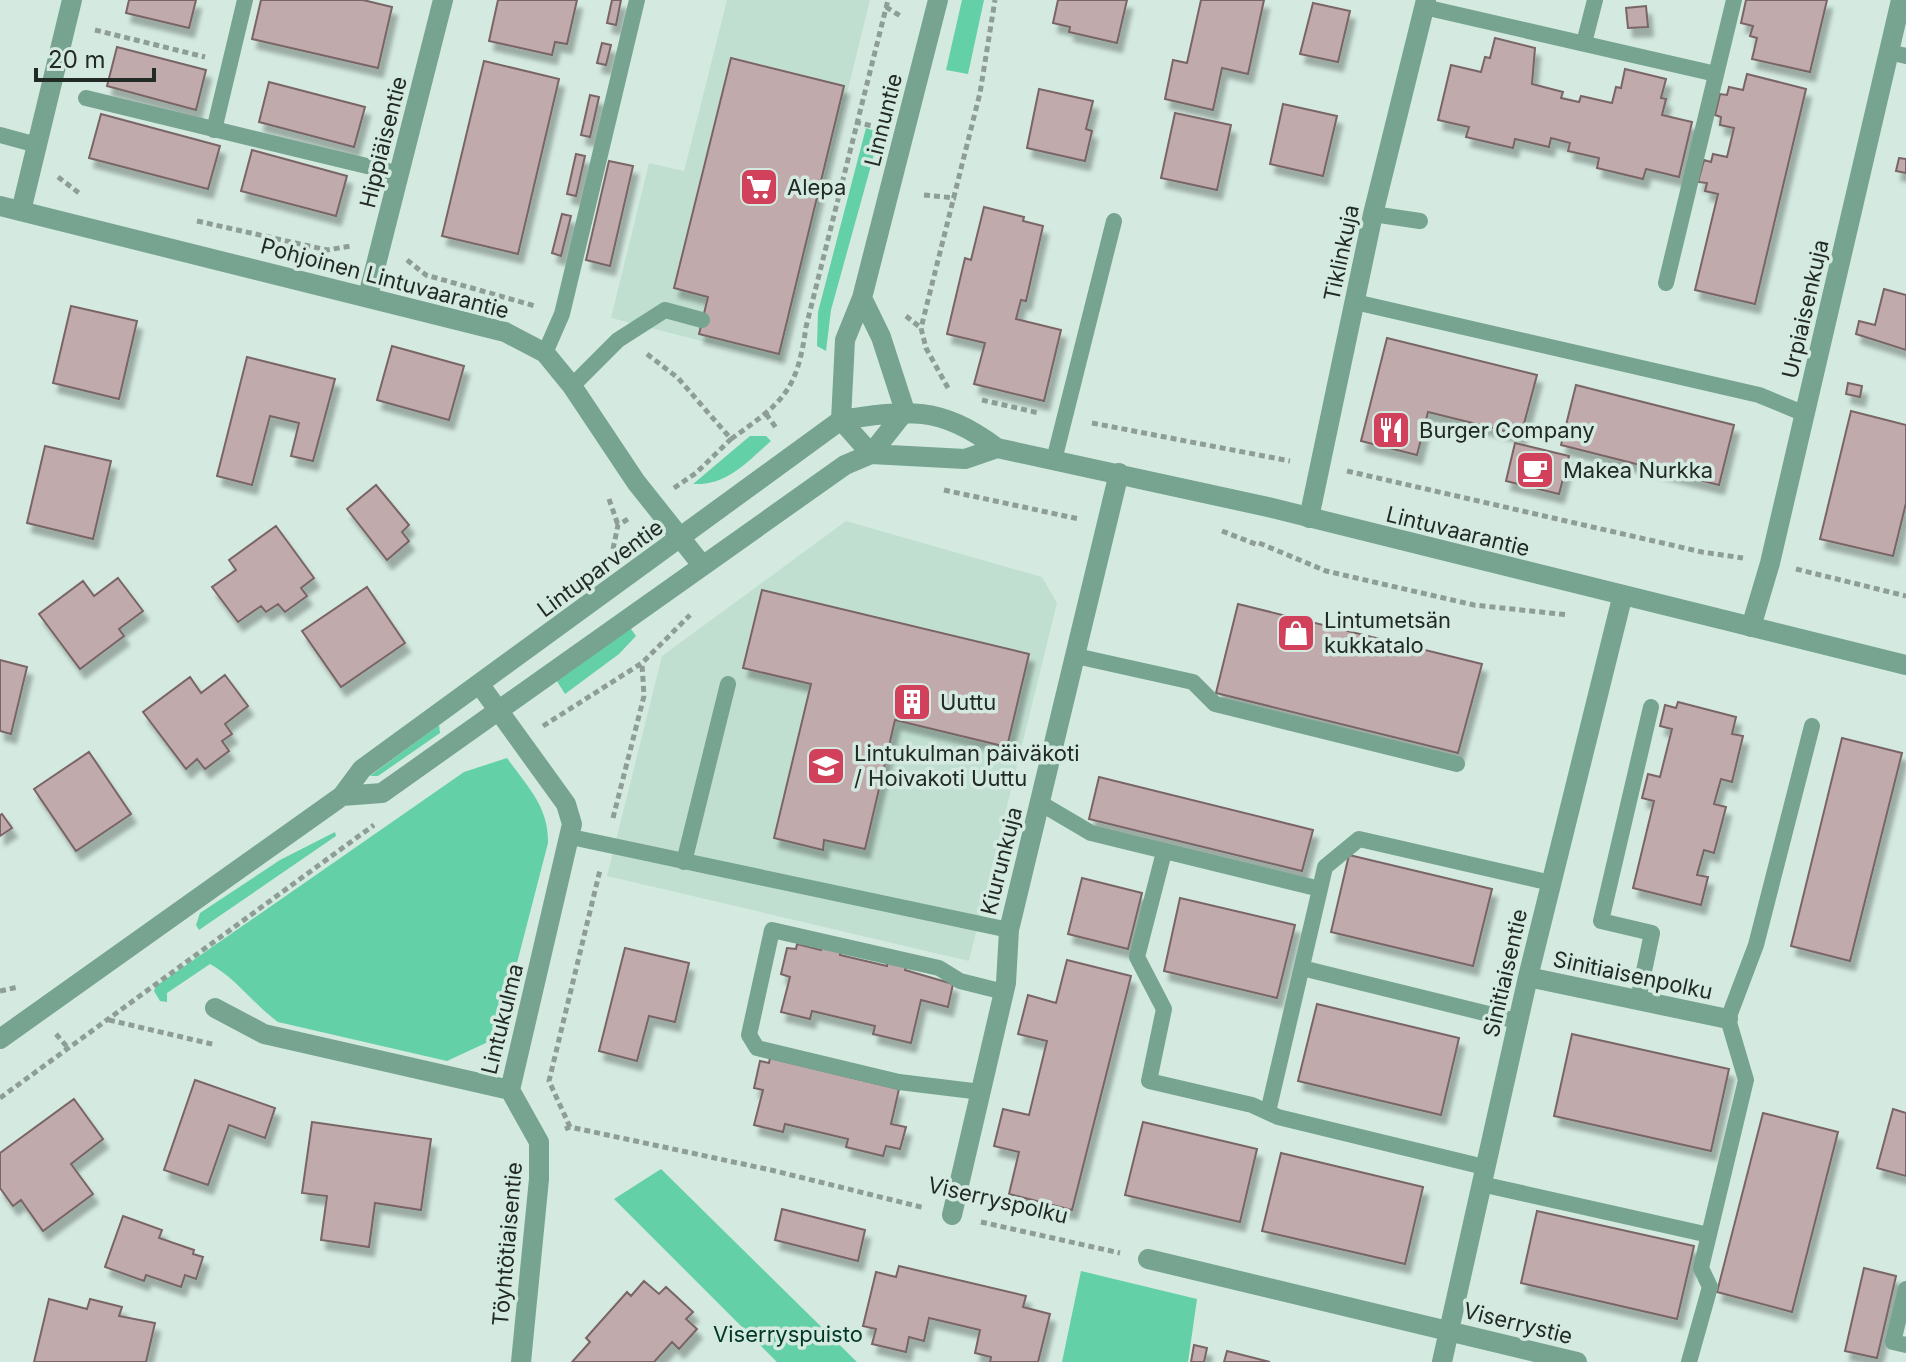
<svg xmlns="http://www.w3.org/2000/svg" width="1906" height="1362" font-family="Inter,sans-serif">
<defs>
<filter id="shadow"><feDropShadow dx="5" dy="9" stdDeviation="2" flood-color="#0004"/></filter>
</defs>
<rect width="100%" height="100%" fill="#d4eae0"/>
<!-- built -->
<path fill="#c1dfd1" d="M727 0H870L781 361 611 318 649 163 684 171Z
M846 521 1042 577 1057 603 969 961 607 876 662 656Z"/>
<!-- green -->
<path fill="#64d0a7" d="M962 0H984L968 74 946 70Z
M866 128 880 133 831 310 826 351 817 346 818 312Z
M750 436H766L771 441C747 462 727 486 693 484Z
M629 626 636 636 619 654 565 694 555 678Z
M439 725 440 733 378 776H370Z
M507 758C527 786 549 807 548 843L502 1021 488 1042 447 1061 278 1022C253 1004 237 979 210 964L167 993V1002L160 1001 154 991 156 986 464 772Z
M335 832 336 836 199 930 196 925 200 913 280 860Z
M661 1169 857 1362H777L614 1199Z
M1081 1271 1197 1299 1188 1362H1062Z"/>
<!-- building -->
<path fill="#c1aaab" stroke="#796566" stroke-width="2" filter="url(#shadow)" d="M129 0H196L189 28 126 13Z
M261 0H363L392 7 378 68 252 39Z
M577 0 567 44 555 42 552 55 489 41 498 0Z
M612 0H621L616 25 607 23Z
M1058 0H1127L1117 43 1069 32 1070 27 1053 23Z
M1201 0H1264L1248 74 1222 68 1213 110 1165 99 1173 60 1187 63Z
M1746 0H1827L1810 72 1752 59 1757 38 1750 36 1753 26 1741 23Z
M1313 3 1350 11 1338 62 1300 54Z
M1646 6 1648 27 1628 28 1626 8Z
M1495 38 1535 48 1532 84 1563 92 1561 98 1579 102 1581 96 1612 103 1616 87 1621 88 1625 69 1666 79 1661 98 1666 99 1662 115 1692 122 1679 177 1646 169 1643 179 1597 168 1599 158 1568 151 1570 143 1551 138 1549 147 1515 139 1513 148 1466 137 1469 127 1438 120 1451 65 1481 72 1485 57 1490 58Z
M602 43 611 45 606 65 597 63Z
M117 47 206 70 196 110 107 86Z
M731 58 844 86 779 354 699 334 708 297 674 288Z
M484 61 559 79 518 254 442 236Z
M1747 74 1806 89 1755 304 1695 290 1718 194 1705 191 1707 183 1698 182 1704 160 1711 162 1713 154 1727 157 1734 128 1720 125 1721 117 1715 115 1720 94 1727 95 1729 87 1743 90Z
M269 82 365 107 354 147 259 122Z
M1039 89 1093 101 1086 129 1092 131 1085 161 1027 148Z
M590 95 599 97 590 137 581 135Z
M1283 104 1337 116 1323 176 1270 164Z
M1175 113 1231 125 1217 190 1161 178Z
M101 114 220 146 208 189 89 158Z
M252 150 347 176 336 216 241 191Z
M576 154 585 156 576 196 567 194Z
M1899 158 1906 159V173L1896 171Z
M609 161 633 166 610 266 586 260Z
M984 207 1024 217 1023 221 1043 226 1026 301 1021 300 1016 319 1061 330 1044 401 974 384 985 343 947 334 965 258 971 260Z
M562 214 571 216 561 256 552 253Z
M1884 289 1906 295V350L1856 334 1859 321 1875 325Z
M71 306 137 321 119 399 53 383Z
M1387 338 1537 375 1521 435 1428 412 1417 455 1361 441Z
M392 346 464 366 449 420 377 400Z
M247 357 335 379 313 461 291 456 299 423 270 416 252 485 217 476Z
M1848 383 1862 386 1860 397 1846 394Z
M1576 385 1734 425 1719 485 1561 445Z
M1851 411 1906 425V503L1893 556 1820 539Z
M1515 443 1569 456 1559 494 1506 481Z
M45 446 111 461 93 539 27 523Z
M376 485 409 525 402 532 409 541 387 560 347 509Z
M276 526 314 578 301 588 307 596 285 612 278 604 266 612 261 606 238 622 212 587 236 570 229 560Z
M118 578 143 611 119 629 124 636 80 669 39 614 83 581 94 596Z
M367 587 405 643 341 687 302 631Z
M762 590 1029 654 1007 747 895 720 865 849 824 840 823 850 774 838 811 684 743 668Z
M1238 604 1482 664 1458 753 1216 693Z
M0 660 27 667 11 734 0 731Z
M225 675 248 706 225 724 232 734 222 741 229 751 205 769 197 759 186 769 143 712 190 677 201 693Z
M1678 702 1736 717 1732 734 1743 736 1732 782 1721 779 1714 804 1726 807 1714 853 1704 850 1697 875 1708 877 1701 905 1633 888 1654 801 1642 798 1648 774 1660 777 1672 729 1660 726 1665 705 1676 708Z
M1842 738 1902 753 1850 961 1791 946Z
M89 752 131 814 76 851 34 789Z
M1099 777 1313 830 1302 871 1089 819Z
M2 814 12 828 0 836V815Z
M1349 855 1492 889 1473 966 1331 932Z
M1082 878 1142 893 1128 949 1068 934Z
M1180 898 1295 925 1277 998 1164 971Z
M797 944 821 950 822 945 841 949 840 955 887 966 888 959 907 964 905 970 953 984 948 1007 921 1000 911 1043 873 1034 875 1026 812 1011 810 1019 781 1012 790 977 781 974 787 948 796 949Z
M625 948 689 963 675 1022 649 1016 637 1061 599 1051Z
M1067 960 1131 976 1072 1210 1009 1194 1019 1152 994 1146 1003 1109 1029 1115 1047 1041 1018 1034 1028 995 1056 1003Z
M1317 1004 1459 1038 1441 1115 1298 1081Z
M1572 1034 1729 1069 1711 1151 1554 1116Z
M770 1058 899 1089 891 1124 906 1127 900 1149 886 1146 883 1156 846 1147 848 1139 785 1124 783 1132 754 1125 763 1090 754 1088 760 1061 769 1063Z
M195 1080 275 1108 265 1138 229 1125 208 1185 164 1170Z
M74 1099 103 1139 71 1164 93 1194 43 1231 21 1200 13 1206 0 1188V1153Z
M1893 1109 1906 1113V1176L1877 1168Z
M1763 1113 1838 1132 1792 1312 1717 1292Z
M312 1122 431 1139 421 1210 375 1203 369 1247 321 1240 327 1196 302 1193Z
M1143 1122 1257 1149 1240 1222 1125 1195Z
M1281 1153 1423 1187 1405 1264 1262 1231Z
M782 1209 865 1230 858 1261 775 1240Z
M1537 1211 1694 1246 1677 1319 1521 1283Z
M123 1216 162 1230 159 1238 194 1250 193 1254 203 1257 196 1279 185 1275 181 1287 146 1275 144 1281 105 1267Z
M899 1266 1026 1296 1023 1307 1050 1314 1038 1362H990L991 1357 975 1353 980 1330 929 1318 924 1341 909 1337 906 1352 872 1344 876 1329 863 1326 876 1272 896 1277Z
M1864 1268 1896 1276 1877 1358 1845 1351Z
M644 1281 659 1294 666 1287 693 1312 686 1319 697 1329 679 1349 672 1342 654 1362H572L590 1342 586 1338 627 1292 631 1296Z
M49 1299 87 1309 90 1299 122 1307 119 1316 155 1323 146 1362H34Z
M1194 1345 1207 1348 1204 1362H1191Z
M1227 1351 1270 1362H1224Z"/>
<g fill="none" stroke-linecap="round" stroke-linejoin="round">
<!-- path -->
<path stroke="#8e9e96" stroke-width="5" stroke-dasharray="6 4" stroke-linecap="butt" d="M886 7 902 17
M95 30 205 57
M855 122 877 127
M58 177 79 193
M924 195 956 198
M197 221 327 250 351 246
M407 260 426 275 535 306
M906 316 921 328
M647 354 678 378 731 439C783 402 797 392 806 327L888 0
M948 388 926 348 921 328 980 93 995 0
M982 400 1039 413
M766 414 777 429
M1092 423 1290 461
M1347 471 1702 552 1743 558
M674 488 696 473 731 439
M944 490 1079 519
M609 499 618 525
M1222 531 1258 545
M1259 543 1326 571 1474 605 1569 615
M613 549 618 525 630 518
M1796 569 1906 596
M543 726 642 663 690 615
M613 818 644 696 642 664
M0 991 18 987
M109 1020 216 1045
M56 1034 69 1049
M0 1098 374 825
M570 1127 549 1081 600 870
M565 1129 570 1127 771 1170 925 1208
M981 1222 1120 1253"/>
<!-- service -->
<path stroke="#76a490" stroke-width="16" d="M1424 7 1716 74
M1584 43 1595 0
M1889 52 1906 56
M86 98 400 174
M214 130 245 0
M0 135 37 145
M1373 214 1420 221
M1666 283 1734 0
M1355 302 1759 395 1805 414
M545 353 562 314 637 0
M572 386 618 340 665 310 702 320
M1054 460 1114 221
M1076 656 1193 682 1215 704 1457 764
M1040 803 1091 833 1320 889 1268 1112
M571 837 1009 930
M1164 852 1137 957 1164 1009 1149 1081 1252 1105 1278 1117 1484 1167
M684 862 728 684
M1320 889 1325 867 1359 839 1551 883
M1302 968 1517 1021
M1638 1000 1652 933 1601 921 1651 707
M981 1092 899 1082 757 1048 749 1035 772 930 939 968 960 981 1004 992
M1481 1184 1709 1235
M1906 1289 1893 1342 1906 1345
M1689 1362 1710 1287 1701 1268 1746 1080 1728 1019 1756 945 1812 726"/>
<!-- minor -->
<path stroke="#76a490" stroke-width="20" d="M21 211 72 0
M368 296 443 0
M1309 518 1373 214 1426 0
M1751 627 1770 563 1901 0
M480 685 566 804 572 824 510 1090
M1528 977 1728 1019
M215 1008 264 1034 510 1090
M510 1090 539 1142V1179L521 1362
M952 1215 1006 983 1009 930 1119 473
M1148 1259 1577 1362
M1442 1362 1528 977 1622 598"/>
<!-- tertiary -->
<path stroke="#76a490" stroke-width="20" d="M0 206 505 332 545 353 572 386 636 482 702 565
M862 298 881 337 905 411
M871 454 841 420 845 340 862 298 938 0
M871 454 905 411
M342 796 382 793 845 465 871 454 965 459 997 448
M0 1039 342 796 362 769 841 420C908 410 939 405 997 448L1268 507 1906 665"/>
</g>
<!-- icons -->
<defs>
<symbol id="supermarket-square" viewBox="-11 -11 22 22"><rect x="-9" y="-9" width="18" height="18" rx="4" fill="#d1415b" stroke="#d4eae0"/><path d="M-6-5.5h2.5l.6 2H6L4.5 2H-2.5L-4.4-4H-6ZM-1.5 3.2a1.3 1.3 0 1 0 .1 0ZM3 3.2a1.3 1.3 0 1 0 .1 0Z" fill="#fff"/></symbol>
<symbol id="restaurant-square" viewBox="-11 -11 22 22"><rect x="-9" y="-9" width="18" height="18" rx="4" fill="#d1415b" stroke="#d4eae0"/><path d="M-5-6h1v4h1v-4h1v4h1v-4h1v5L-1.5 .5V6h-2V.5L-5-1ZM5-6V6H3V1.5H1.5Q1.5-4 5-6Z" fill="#fff"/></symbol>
<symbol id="cafe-square" viewBox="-11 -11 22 22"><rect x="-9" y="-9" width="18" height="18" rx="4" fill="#d1415b" stroke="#d4eae0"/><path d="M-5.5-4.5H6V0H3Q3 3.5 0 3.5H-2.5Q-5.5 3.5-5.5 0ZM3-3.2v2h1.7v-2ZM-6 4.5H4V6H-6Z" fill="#fff"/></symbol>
<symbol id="shop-square" viewBox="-11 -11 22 22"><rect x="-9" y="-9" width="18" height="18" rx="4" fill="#d1415b" stroke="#d4eae0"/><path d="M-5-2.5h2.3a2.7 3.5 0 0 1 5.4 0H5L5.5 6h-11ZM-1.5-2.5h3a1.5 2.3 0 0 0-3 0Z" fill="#fff"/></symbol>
<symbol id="building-square" viewBox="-11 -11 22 22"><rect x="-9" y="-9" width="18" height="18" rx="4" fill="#d1415b" stroke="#d4eae0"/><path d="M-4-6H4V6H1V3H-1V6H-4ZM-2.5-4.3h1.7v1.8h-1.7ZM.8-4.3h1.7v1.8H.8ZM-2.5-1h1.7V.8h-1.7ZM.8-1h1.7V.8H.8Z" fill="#fff"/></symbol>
<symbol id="school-square" viewBox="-11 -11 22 22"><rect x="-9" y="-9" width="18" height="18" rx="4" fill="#d1415b" stroke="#d4eae0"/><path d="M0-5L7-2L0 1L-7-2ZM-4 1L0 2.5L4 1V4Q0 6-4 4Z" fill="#fff"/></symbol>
</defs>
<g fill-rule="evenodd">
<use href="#supermarket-square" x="737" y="165" width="44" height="44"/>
<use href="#restaurant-square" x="1369" y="408" width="44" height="44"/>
<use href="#cafe-square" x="1513" y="448" width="44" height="44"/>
<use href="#shop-square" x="1274" y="611" width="44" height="44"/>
<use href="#building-square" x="890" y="680" width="44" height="44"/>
<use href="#school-square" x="804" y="744" width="44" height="44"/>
</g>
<g text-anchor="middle" stroke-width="7" stroke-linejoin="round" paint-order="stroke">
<!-- street labels -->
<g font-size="22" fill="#222a26" stroke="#d4eae0">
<text transform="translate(883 120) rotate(-76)" y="8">Linnuntie</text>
<text transform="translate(383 142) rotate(-76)" y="8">Hippiäisentie</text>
<text transform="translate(1341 253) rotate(-78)" y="8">Tiklinkuja</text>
<text transform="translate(385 278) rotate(15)" y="8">Pohjoinen Lintuvaarantie</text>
<text transform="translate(1805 309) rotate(-77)" y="8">Urpiaisenkuja</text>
<text transform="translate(1458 531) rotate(14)" y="8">Lintuvaarantie</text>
<text transform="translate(600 568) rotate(-36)" y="8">Lintuparventie</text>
<text transform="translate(1001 861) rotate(-76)" y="8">Kiurunkuja</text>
<text transform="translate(1505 973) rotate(-77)" y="8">Sinitiaisentie</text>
<text transform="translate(1633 975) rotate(12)" y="8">Sinitiaisenpolku</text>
<text transform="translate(502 1019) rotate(-76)" y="8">Lintukulma</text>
<text transform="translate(998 1200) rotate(13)" y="8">Viserryspolku</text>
<text transform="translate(507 1244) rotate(-85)" y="8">Töyhtötiaisentie</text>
<text transform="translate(1518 1323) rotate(14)" y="8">Viserrystie</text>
</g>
<!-- poi labels -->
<g font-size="22" fill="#222a26" stroke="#d4eae0" text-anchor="start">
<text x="787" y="195">Alepa</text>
<text x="1419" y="438">Burger Company</text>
<text x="1563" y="478">Makea Nurkka</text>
<text x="1324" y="628">Lintumetsän<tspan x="1324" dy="25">kukkatalo</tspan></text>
<text x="940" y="710">Uuttu</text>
<text x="854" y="761">Lintukulman päiväkoti<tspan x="854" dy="25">/ Hoivakoti Uuttu</tspan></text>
</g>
<!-- park labels -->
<g font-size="22" fill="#003827" stroke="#d4eae0">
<text x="788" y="1342">Viserryspuisto</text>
</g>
</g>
<!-- scale -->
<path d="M36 68v12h118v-12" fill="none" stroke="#222a26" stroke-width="4"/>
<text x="48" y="68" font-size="24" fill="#222a26" stroke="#d4eae0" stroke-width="6" paint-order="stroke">20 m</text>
</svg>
